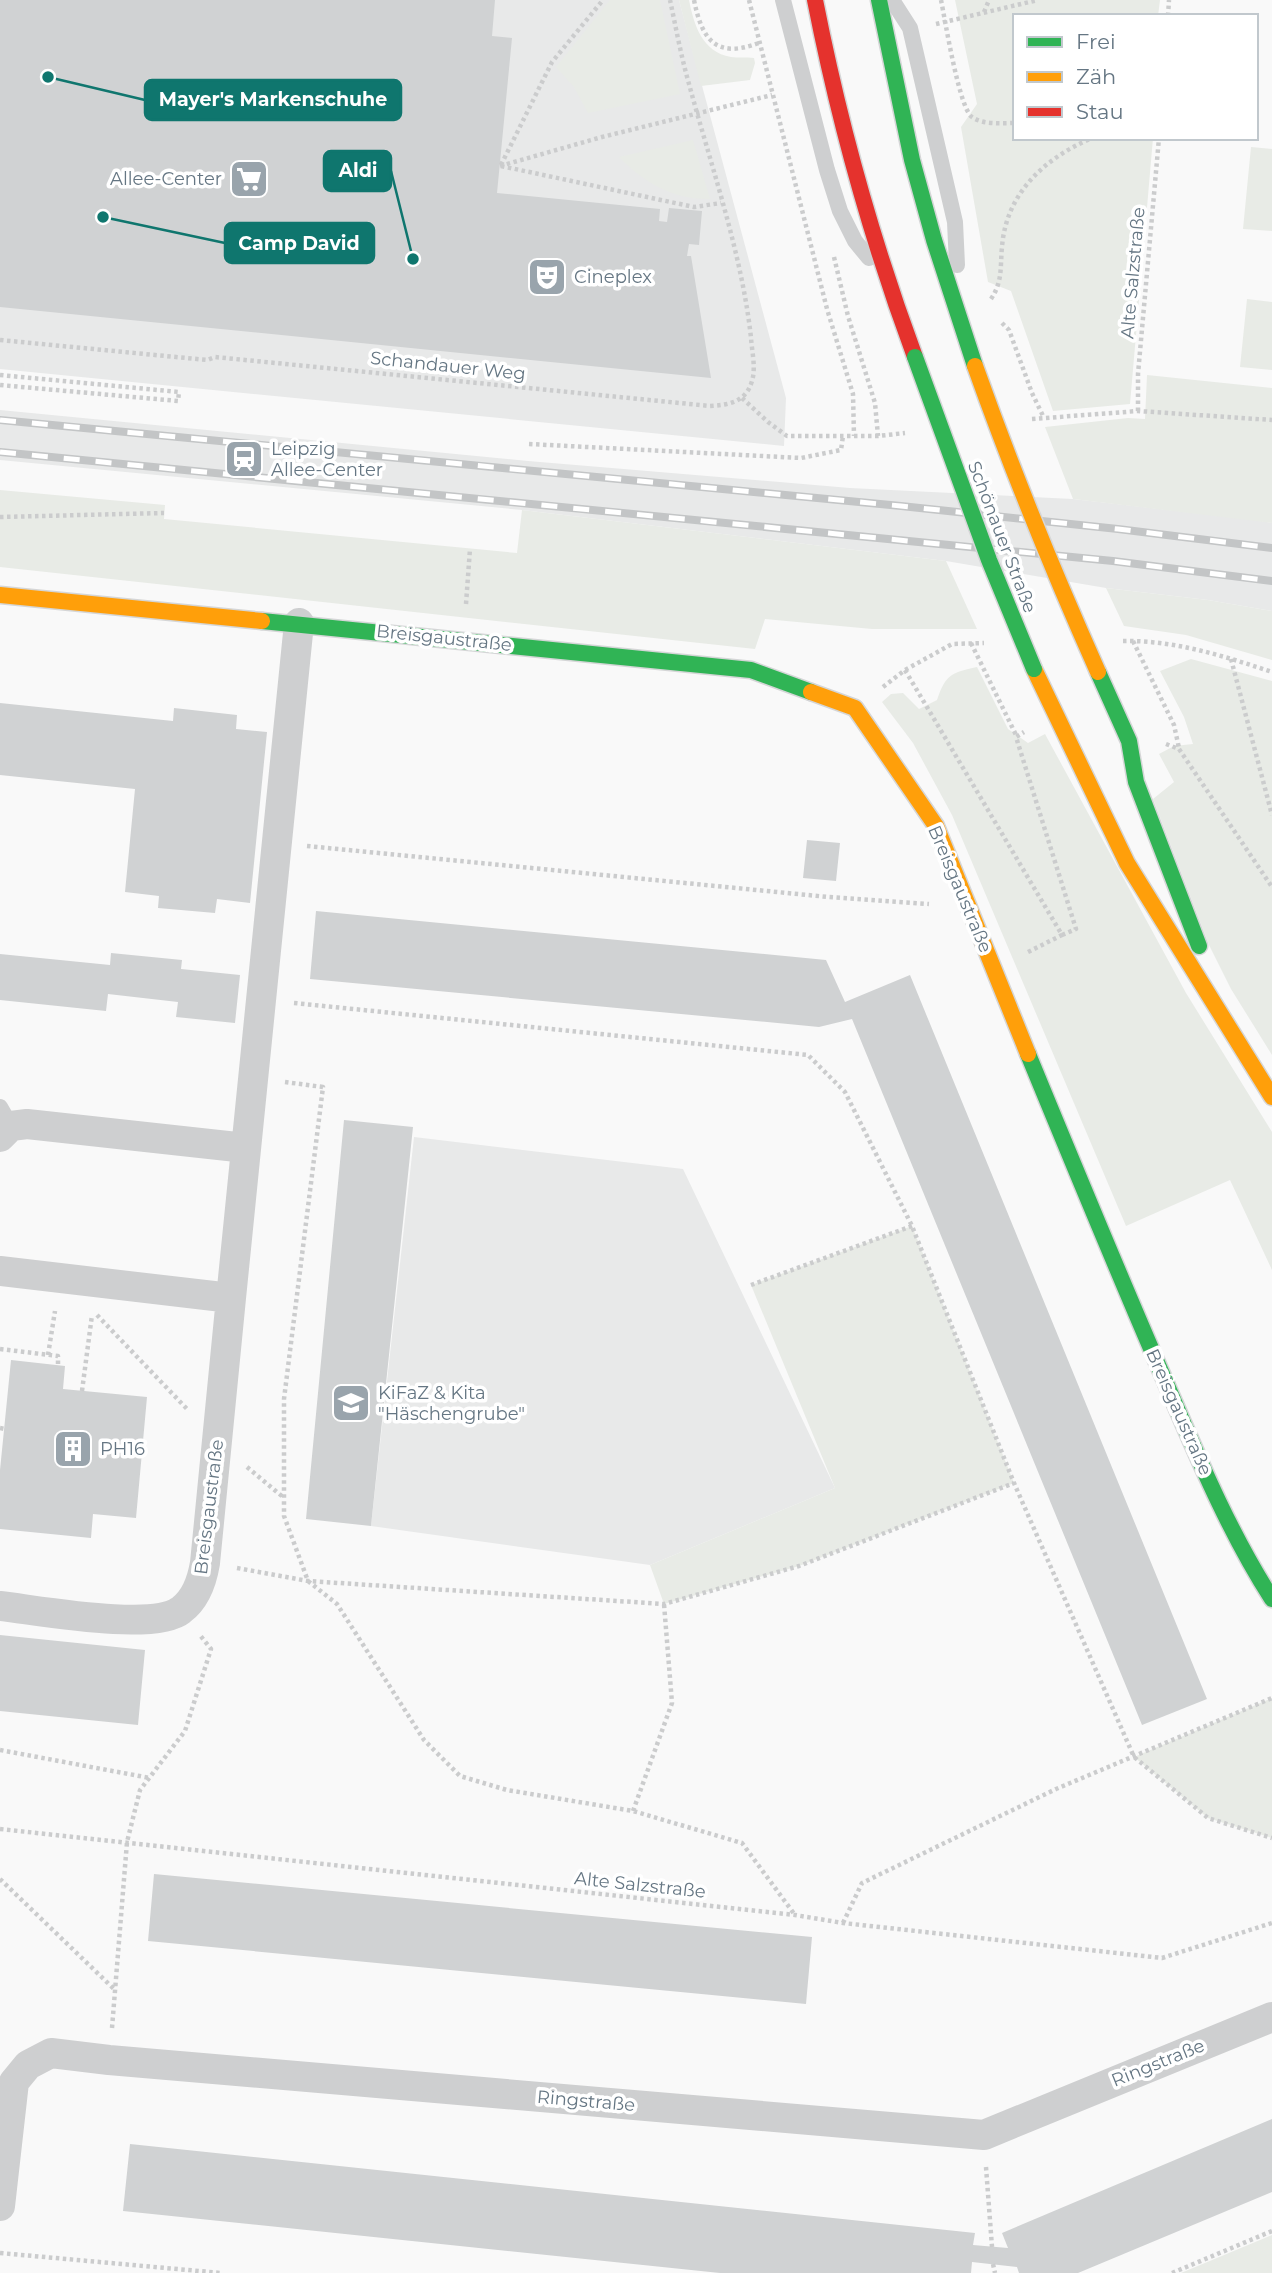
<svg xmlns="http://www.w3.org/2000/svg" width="1272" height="2273" font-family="Montserrat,sans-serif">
<rect width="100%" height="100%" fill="#f9f9f9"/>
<!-- built -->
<path fill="#e8e9e9" d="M0 0H679L786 398 784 446 0 369Z
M0 410 528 461 850 488 1073 499 1256 520 1272 523V611L1208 600 1106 588 946 561 522 510 0 460Z
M414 1137 683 1169 835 1488 650 1565 371 1526Z"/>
<!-- green -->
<path fill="#e8ebe6" d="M610 0H660L680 94 588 113 574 87 556 67Z
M679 0H689C694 25 702 52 731 57 738 58 746 57 754 58L755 63 750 80 701 86Z
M955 0H1160L1158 16H1015V138H1153L1130 404 1053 411 1011 291 988 282 961 127 977 104Z
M693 140 710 199C674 200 643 182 619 157Z
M1251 147 1272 149V231L1243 229Z
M1247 299 1272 302V370L1240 367Z
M1147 375 1272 388V523L1073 499 1045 427 1128 418 1145 419Z
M0 490 165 505 164 519 517 553 522 510 946 561 977 629H872L765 619 755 649 0 567Z
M1106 588 1208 600 1272 611V660L1186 635 1124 626Z
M1191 659 1272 681V1055L1231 989 1209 945 1153 799 1174 782 1159 754 1174 746 1193 744 1184 717 1160 671Z
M977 667 1008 729 1028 743 1045 734 1186 993 1272 1132V1270L1230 1180 1126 1226 952 815 913 743 882 702 891 694 903 693 919 709 937 700C946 674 951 673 977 667Z
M912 1226 1014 1483 799 1566 664 1604 650 1565 835 1488 751 1285Z
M1272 1698V1838L1208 1818 1134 1757Z
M1272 2235V2273H1181Z"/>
<!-- building -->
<path fill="#d0d2d3" d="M0 0H495L492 36 512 38 497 193 660 209 659 221 667 222 669 208 702 211 699 245 689 244 687 256H691L711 378 0 307Z
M0 703 173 721 174 708 237 715 236 729 267 732 250 903 217 899 215 913 158 908 159 896 125 892 135 789 0 775Z
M807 840 840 843 836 881 803 878Z
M316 911 826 960 845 1002 910 975 1207 1699 1142 1725 852 1019 819 1027 310 979Z
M111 953 182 960 181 969 240 975 235 1023 176 1017 178 1002 108 994 106 1011 0 1000V954L110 965Z
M344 1120 413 1127 371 1526 306 1519Z
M11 1360 65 1366 63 1389 147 1397 136 1518 93 1514 91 1538 0 1529V1470Z
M0 1635 145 1650 138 1725 0 1711Z
M154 1874 812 1937 806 2004 148 1941Z
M1272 2119V2192L1078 2273H1019L1017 2267 972 2262 971 2273H720L123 2211 130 2144 975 2233 973 2245 1008 2248 1002 2233Z"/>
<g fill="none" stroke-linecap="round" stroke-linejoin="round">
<defs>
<path id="fast" d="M879 0 912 160 934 240 975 366
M262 621 751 670 811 692
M1098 672 1129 741 1136 782 1199 946
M1028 1054C1072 1161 1116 1268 1162 1374 1195 1450 1227 1529 1272 1599"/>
<path id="slow" d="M0 595 262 621
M1034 669 1127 863 1272 1097
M811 692 855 708 936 826 1028 1054"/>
<path id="jam" d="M815 0C839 122 872 241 915 357"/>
</defs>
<!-- fast casing -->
<use href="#fast" stroke="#d5d6d7" stroke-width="19"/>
<!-- slow casing -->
<use href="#slow" stroke="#d5d6d7" stroke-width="19"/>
<!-- jam casing -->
<use href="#jam" stroke="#d5d6d7" stroke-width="19"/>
<!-- path -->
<path stroke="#cbcccd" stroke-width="4.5" stroke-dasharray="3.5 3.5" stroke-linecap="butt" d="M694 0C702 40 716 59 759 43
M749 0 827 309 853 394 854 436
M941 0C945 19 959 108 972 117 983 125 1001 123 1015 123
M984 12 989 0
M1168 16 1169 0
M936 24 1038 0
M501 165 552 62 603 0
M500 166 602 137 772 95
M501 166 694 207 721 203
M834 257 848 316 875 403 878 436
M991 299C1003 281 1000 267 1002 247 1006 193 1045 158 1092 138
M1002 323 1009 330 1032 393 1044 418
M0 340 207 360 215 357 710 406C729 405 746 402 752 381 756 368 752 352 751 338 742 254 711 166 689 84 681 56 676 28 670 0
M0 375 179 392 178 401 0 385
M742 398 768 422 787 436H878L905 433
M1138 411V374L1159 138
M1032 419 1138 411 1272 420
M529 444 801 458 841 450 843 436
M0 517 164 513
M466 604 470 549
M1123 641C1174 640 1224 656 1272 672
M1133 641 1174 725 1179 748
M971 643 1017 737
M1231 659 1272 815
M905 670 1062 935 1076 929 1016 737 1024 732
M883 687 905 670 952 644 984 643
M1166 744 1179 749 1272 887
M307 846 828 897 929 904
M1028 952 1062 935
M294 1003 808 1055 845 1092 912 1226 1014 1483 1134 1757 1208 1818 1272 1838
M285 1082 323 1087 284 1399V1516L308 1581 337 1604 424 1740 460 1776 507 1790 633 1811 742 1843 795 1915
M751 1285 912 1226
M97 1315 188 1410
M0 1349 58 1356V1365
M48 1355 55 1311
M82 1391 92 1315
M0 1428 5 1429
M247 1467 283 1497
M237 1568 308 1581 664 1604 799 1566 1014 1483
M0 1750 150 1778
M633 1811 672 1703 664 1604
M0 1829 795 1915 843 1923 1162 1958 1272 1923
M0 1879 114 1989
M843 1923 862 1883 1056 1789 1272 1698
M112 2028 127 1842 140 1790 185 1731 211 1649 199 1634
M986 2167 992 2247
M0 2253 221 2273
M993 2264 995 2273
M1172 2273 1272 2231"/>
<!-- lane -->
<path stroke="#cecfd0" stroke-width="16" d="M783 0 827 170 840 211 855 241 869 258
M892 0 910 28 955 222 957 265
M0 1107 11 1126"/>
<!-- street -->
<path stroke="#cecfd0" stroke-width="30" d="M0 1137 11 1126 27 1124 246 1148
M0 1271 231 1298 299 623
M0 1606C37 1610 154 1632 181 1610 196 1599 202 1581 205 1563L231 1298
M0 2206 14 2082 28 2065 51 2053 109 2060 984 2135 1272 2017"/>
<!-- fast -->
<use href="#fast" stroke="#30b455" stroke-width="16"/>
<!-- slow -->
<use href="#slow" stroke="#ff9f0a" stroke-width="16"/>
<!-- jam -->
<use href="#jam" stroke="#e5322d" stroke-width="16"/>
<defs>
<path id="rail" d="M0 420 901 506 1118 529 1272 548
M0 452 1113 561 1272 581"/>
</defs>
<!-- rail casing -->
<use href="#rail" stroke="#c3c5c6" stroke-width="8"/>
<!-- rail -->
<use href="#rail" stroke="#fff" stroke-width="5" stroke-dasharray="16" stroke-linecap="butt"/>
<defs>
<path id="fast-bridge" d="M915 357 989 560 1034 669"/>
<path id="slow-bridge" d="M975 366C1012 470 1053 571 1098 672"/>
</defs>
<!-- fast-bridge casing -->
<use href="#fast-bridge" stroke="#d5d6d7" stroke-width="19" stroke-linecap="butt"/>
<!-- slow-bridge casing -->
<use href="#slow-bridge" stroke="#d5d6d7" stroke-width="19" stroke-linecap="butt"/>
<!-- fast-bridge -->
<use href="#fast-bridge" stroke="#30b455" stroke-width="16"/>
<!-- slow-bridge -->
<use href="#slow-bridge" stroke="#ff9f0a" stroke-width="16"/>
</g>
<!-- icons -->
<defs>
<symbol id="supermarket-square" viewBox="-11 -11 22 22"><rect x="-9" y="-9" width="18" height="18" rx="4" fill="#99a4ac" stroke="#fff"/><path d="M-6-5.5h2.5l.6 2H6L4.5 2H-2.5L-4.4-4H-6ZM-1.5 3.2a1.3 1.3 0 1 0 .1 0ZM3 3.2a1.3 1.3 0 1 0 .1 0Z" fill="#fff"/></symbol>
<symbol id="theatre-square" viewBox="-11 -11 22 22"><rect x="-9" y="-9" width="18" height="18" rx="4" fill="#99a4ac" stroke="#fff"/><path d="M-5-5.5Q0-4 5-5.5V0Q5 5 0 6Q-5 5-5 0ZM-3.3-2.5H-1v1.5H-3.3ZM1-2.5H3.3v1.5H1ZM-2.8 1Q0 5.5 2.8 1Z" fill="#fff"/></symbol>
<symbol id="station-square" viewBox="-11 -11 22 22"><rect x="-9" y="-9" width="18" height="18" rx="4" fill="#99a4ac" stroke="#fff"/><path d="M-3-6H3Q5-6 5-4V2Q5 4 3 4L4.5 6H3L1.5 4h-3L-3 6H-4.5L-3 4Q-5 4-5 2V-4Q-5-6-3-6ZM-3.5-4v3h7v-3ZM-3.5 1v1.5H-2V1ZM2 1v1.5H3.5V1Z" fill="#fff"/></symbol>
<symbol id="school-square" viewBox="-11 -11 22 22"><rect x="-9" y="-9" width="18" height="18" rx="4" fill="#99a4ac" stroke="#fff"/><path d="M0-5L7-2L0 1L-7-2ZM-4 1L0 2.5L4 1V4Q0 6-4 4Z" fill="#fff"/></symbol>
<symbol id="building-square" viewBox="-11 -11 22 22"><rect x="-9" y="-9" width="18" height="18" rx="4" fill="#99a4ac" stroke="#fff"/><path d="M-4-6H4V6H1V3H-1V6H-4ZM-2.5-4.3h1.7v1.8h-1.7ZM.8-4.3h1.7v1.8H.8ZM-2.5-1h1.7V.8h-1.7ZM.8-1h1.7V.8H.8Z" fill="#fff"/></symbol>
</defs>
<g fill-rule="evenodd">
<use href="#supermarket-square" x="227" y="157" width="44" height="44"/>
<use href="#theatre-square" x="525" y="255" width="44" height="44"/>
<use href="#station-square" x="222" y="437" width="44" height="44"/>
<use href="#school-square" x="329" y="1381" width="44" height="44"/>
<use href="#building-square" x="51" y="1427" width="44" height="44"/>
</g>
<g text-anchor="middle" stroke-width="7" stroke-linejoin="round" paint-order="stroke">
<!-- poi labels -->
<g font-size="18" fill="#657683" stroke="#fff" text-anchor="start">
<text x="222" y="185" text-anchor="end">Allee-Center</text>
<text x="574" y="283">Cineplex</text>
<text x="271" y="455">Leipzig<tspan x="271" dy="21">Allee-Center</tspan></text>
<text x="378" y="1399">KiFaZ &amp; Kita<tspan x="378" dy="21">"Häschengrube"</tspan></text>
<text x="100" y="1455">PH16</text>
</g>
<!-- street labels -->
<g font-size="18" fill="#657683" stroke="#fff">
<text transform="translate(1133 273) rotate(-85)" y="6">Alte Salzstraße</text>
<text transform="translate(448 366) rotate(6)" y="6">Schandauer Weg</text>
<text transform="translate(1002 537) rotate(69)" y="6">Schönauer Straße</text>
<text transform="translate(444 638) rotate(6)" y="6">Breisgaustraße</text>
<text transform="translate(960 889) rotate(67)" y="6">Breisgaustraße</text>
<text transform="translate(1179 1412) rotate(66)" y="6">Breisgaustraße</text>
<text transform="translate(209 1507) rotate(-83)" y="6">Breisgaustraße</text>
<text transform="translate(640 1885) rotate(6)" y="6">Alte Salzstraße</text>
<text transform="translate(1158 2063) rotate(-22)" y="6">Ringstraße</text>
<text transform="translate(586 2101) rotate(5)" y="6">Ringstraße</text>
</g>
</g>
<!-- callouts -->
<path fill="none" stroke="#0f766e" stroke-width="2.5" d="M48 77L145 100M413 259L391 171M103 217L225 243"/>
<g fill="#0f766e" stroke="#fff" stroke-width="2.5">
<circle cx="48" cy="77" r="7"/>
<circle cx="413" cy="259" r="7"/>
<circle cx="103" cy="217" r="7"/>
</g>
<g fill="#0f766e" stroke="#0f766e" stroke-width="2.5">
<rect x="145" y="80" width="256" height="40" rx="7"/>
<rect x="324" y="151" width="67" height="40" rx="7"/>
<rect x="225" y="223" width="149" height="40" rx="7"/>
</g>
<g font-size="19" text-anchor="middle" font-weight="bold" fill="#fff">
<text x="273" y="106">Mayer's Markenschuhe</text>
<text x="358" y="177">Aldi</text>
<text x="299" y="250">Camp David</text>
</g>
<!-- legend -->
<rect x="1013" y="14" width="245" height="126" fill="#ffffff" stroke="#c1c8cd" stroke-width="2"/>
<rect x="1027" y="37" width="35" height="10" fill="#30b455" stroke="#c1c8cd" stroke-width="2"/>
<text x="1076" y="49" font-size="21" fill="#657683">Frei</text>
<rect x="1027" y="72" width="35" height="10" fill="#ff9f0a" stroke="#c1c8cd" stroke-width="2"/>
<text x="1076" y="84" font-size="21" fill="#657683">Zäh</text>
<rect x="1027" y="107" width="35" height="10" fill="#e5322d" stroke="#c1c8cd" stroke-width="2"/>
<text x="1076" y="119" font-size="21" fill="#657683">Stau</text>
</svg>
